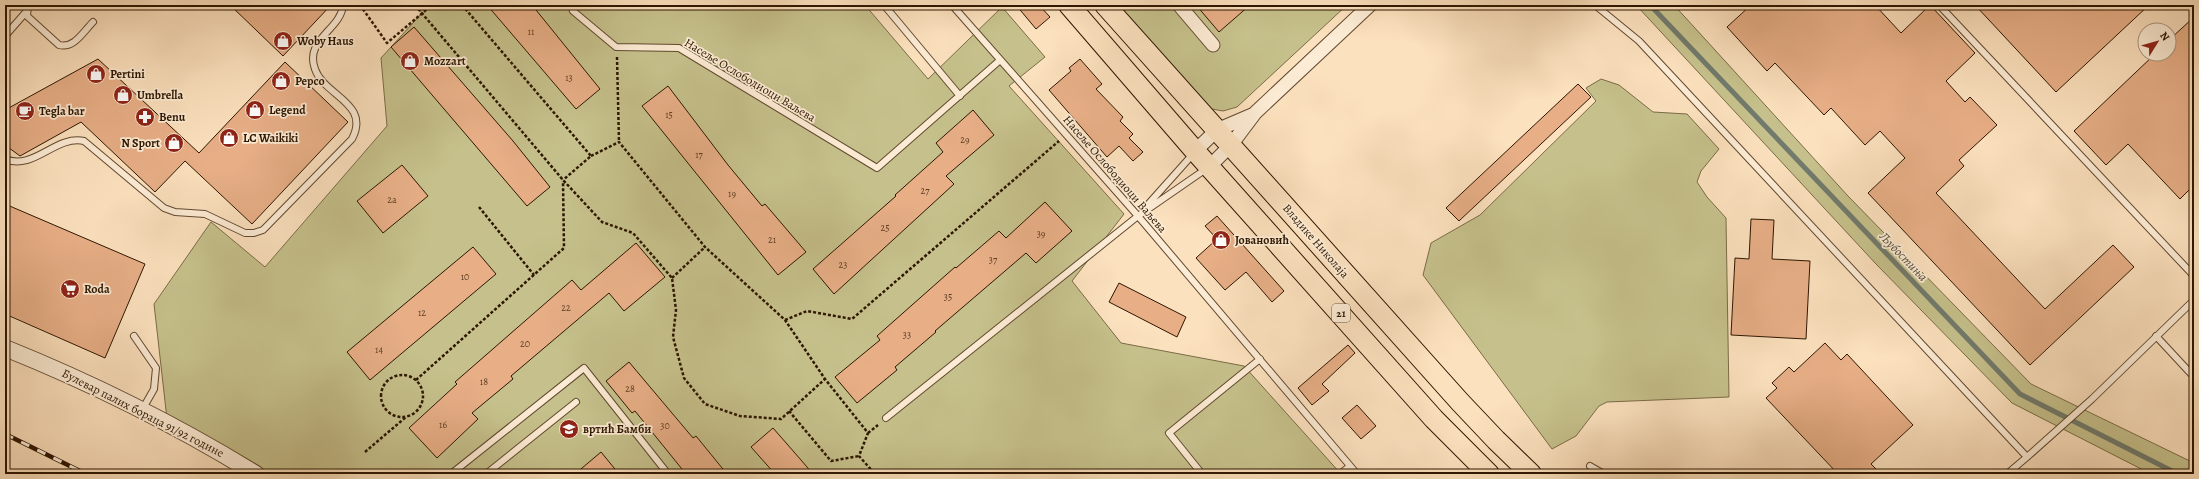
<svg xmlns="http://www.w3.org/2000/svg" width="2199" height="479" font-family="Alegreya,serif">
<rect width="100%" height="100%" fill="#fce1be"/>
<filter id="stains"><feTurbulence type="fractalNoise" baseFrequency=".005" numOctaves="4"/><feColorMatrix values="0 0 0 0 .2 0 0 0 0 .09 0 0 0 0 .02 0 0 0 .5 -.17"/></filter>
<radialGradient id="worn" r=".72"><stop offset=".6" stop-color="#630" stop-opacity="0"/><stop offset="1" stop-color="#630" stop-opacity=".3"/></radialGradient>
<!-- green -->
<path fill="#c6c18c" stroke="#7a6c46" d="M415 5H865L928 79 1002 7 1045 57 1009 86 1124 214 1072 281 1121 343 1244 366 1341 474H260L167 419 154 304 211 222 265 267 387 126 381 58 422 13Z
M1115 5H1347L1237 107 1223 111 1206 108Z
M1636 5H1674L1848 196 2031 384 2194 463V474H2151L2012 403 1876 264Z
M1601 79 1619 85 1653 112 1687 114 1719 149 1701 171 1697 182 1707 197 1726 218 1729 397 1607 402 1599 406 1576 436 1552 449 1423 275 1431 243 1480 215 1596 101 1586 88Z"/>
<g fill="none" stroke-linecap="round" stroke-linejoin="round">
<!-- stream -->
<path stroke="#717a6c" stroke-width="5" d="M1650 5 2020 394 2178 474"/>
</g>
<!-- building -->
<path fill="#e8af87" stroke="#2d1600" d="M230 5H331L283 56Z
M487 5H532L600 89 576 109Z
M1016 5H1039L1050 17 1036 29Z
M1196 5H1250L1219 32Z
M1751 5H1875L1901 33 1930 5 1975 53 1946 81 1965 102 1970 97 1997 125 1959 160 1964 166 1936 193 2045 309 2113 245 2134 267 2030 365 1868 193 1905 158 1880 131 1865 145 1831 108 1824 115 1775 63 1767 71 1727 27Z
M1975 5H2149L2056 92Z
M2194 17V185L2180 199 2128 144 2106 165 2074 131 2155 54H2169V40Z
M414 27 513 141 550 187 527 206 391 47Z
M98 59 199 153 285 62 348 122 252 224 185 161 155 192 81 122 20 156 5 145V110Z
M1080 59 1102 84 1096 89 1123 117 1120 121 1133 134 1129 138 1143 152 1133 161 1119 146 1107 157 1049 90 1071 71 1069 68Z
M1578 84 1591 97 1459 221 1446 208Z
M668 86 728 165 762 206 765 204 806 252 778 275 642 106Z
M973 110 994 135 946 176 954 184 834 294 813 269 896 196 895 195 943 152 936 143Z
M402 165 428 196 383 233 357 201Z
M1045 202 1072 231 1036 263 1026 253 935 331 936 332 895 367 897 370 857 403 835 377 880 340 877 336 955 267 956 268 999 231 1006 238Z
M5 204 145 264 105 358 5 314Z
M1217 216 1284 291 1272 302 1246 272 1225 290 1196 258 1217 239 1205 226Z
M1751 219 1774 220 1772 259 1810 261 1806 339 1731 335 1735 258 1749 259Z
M636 243 665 277 624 311 609 293 511 376 513 379 472 413 478 419 437 458 409 428 457 384 455 382 572 280 581 290Z
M473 247 496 274 370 380 347 352Z
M1119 283 1186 317 1177 337 1109 302Z
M1825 343 1841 360 1847 354 1913 425 1871 464 1881 474H1838L1766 398 1777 388 1772 383 1789 367 1794 372Z
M1348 345 1355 353 1322 384 1329 391 1312 405 1298 388Z
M629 362 693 438 696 436 727 474H686L635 411 632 413 606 381Z
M1357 405 1376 426 1361 439 1342 418Z
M773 428 801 460 813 474H775L751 447Z
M601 452 619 474H575Z"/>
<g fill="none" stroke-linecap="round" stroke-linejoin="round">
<defs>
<path id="service" d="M28 5 27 16 59 45C74 49 83 32 93 22
M571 5 573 11 616 47 679 48 877 168 999 61
M884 5 960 96
M952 5 1138 216 1357 474
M1595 5 1639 41 2027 457 2092 399 2194 300
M1939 5 2194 276
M5 36 26 12
M5 159C34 171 55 135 84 141L164 208 175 212 205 214 245 233H254L263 230 352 139C371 103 324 96 315 69 304 39 341 30 343 5
M1144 209 1194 153
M134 336 156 368 154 389 142 410
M2156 336 2194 377
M886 418 1138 216 1206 169
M1590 466 1604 474
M451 474 584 368 668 474
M486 474 576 402
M1202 474 1169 433 1260 359
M1340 474 1350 466
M2007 474 2027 457"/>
<path id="minor" d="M1179 5 1213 45
M1195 151 1217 130 1252 115
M1210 166 1231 145 1255 113 1370 5"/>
<path id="tertiary" d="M5 348C92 383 176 425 256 474"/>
<path id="primary" d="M1069 5 1195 151 1434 419 1489 474
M1105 5 1460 402 1496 440 1531 474"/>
</defs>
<!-- service casing -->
<use href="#service" stroke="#614930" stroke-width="8"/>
<!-- minor casing -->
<use href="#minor" stroke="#614930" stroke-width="15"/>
<!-- tertiary casing -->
<use href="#tertiary" stroke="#614930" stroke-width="18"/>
<!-- primary casing -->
<use href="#primary" stroke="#2d1600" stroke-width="22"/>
<!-- path -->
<path stroke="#2d1600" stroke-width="2.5" stroke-dasharray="3 2" stroke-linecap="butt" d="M360 5 387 43 432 5
M415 5 563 180 602 222 633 233 672 278 676 310 673 337 684 378 705 404 740 416 781 419 825 379
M462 5 591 156 563 180
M617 57 619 142
M591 156 619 142 705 247 785 320 825 379 868 433 859 456 875 474
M479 207 534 275
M672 278 705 247
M785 320 807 311 852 319 1059 141
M381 396a21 21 0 1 1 42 0a21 21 0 1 1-42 0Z
M416 380 564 248 563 181
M789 411 831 461 859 456
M868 433 878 425
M365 452 406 417"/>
<!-- service -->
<use href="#service" stroke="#fdecd5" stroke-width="6"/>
<!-- minor -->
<use href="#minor" stroke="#fdecd5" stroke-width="13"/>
<!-- tertiary -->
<use href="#tertiary" stroke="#fdecd5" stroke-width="16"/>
<!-- primary -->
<use href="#primary" stroke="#fce1be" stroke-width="20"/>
<defs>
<path id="rail" d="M5 434 86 474"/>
</defs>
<!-- rail casing -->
<use href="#rail" stroke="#2d1600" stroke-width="4.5"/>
<!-- rail -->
<use href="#rail" stroke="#fdecd5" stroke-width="3" stroke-dasharray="9" stroke-linecap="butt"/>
</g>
<!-- icons -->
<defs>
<symbol id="shop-disc" viewBox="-11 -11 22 22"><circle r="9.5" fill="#8f2418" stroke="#fdecd5"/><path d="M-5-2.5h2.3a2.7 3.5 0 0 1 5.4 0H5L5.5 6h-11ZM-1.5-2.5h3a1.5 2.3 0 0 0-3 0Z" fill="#fff"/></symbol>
<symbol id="cafe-disc" viewBox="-11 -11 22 22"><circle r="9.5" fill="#8f2418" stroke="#fdecd5"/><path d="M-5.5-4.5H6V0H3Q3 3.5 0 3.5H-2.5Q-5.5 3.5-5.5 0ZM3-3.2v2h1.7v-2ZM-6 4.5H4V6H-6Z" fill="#fff"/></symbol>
<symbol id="pharmacy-disc" viewBox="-11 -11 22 22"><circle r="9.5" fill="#8f2418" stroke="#fdecd5"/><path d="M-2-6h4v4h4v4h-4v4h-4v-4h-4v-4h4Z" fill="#fff"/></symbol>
<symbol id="supermarket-disc" viewBox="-11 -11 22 22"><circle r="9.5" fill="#8f2418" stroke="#fdecd5"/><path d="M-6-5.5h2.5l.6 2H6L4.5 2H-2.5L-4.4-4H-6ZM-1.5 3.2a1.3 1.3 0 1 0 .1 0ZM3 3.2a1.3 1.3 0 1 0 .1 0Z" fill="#fff"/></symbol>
<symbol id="school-disc" viewBox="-11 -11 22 22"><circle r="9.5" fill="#8f2418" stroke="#fdecd5"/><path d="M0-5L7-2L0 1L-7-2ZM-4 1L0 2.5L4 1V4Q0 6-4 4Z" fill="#fff"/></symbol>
</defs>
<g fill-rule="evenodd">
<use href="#shop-disc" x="272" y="30" width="22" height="22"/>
<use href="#shop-disc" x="399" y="50" width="22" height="22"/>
<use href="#shop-disc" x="85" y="63" width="22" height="22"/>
<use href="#shop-disc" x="270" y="70" width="22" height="22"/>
<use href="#shop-disc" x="112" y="84" width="22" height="22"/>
<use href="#shop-disc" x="244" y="99" width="22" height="22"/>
<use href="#cafe-disc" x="14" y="100" width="22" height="22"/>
<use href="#pharmacy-disc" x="134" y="106" width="22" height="22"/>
<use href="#shop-disc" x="218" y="127" width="22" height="22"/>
<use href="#shop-disc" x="163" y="132" width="22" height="22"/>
<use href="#shop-disc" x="1210" y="229" width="22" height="22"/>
<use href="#supermarket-disc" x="59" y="278" width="22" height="22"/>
<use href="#school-disc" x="558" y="418" width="22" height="22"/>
</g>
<g text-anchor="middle" stroke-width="3.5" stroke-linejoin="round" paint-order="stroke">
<!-- number labels -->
<g font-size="10" fill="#5c3c22">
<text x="531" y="35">11</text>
<text x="569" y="81">13</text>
<text x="669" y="118">15</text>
<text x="965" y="143">29</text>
<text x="699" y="158">17</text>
<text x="925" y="194">27</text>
<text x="732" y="197">19</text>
<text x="392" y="203">2a</text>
<text x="885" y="231">25</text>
<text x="1041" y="237">39</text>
<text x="772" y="243">21</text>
<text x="993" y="263">37</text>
<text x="843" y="268">23</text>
<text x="465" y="280">10</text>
<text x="948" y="300">35</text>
<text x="566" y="311">22</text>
<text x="422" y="316">12</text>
<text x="907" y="338">33</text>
<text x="525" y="347">20</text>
<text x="379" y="353">14</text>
<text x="484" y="385">18</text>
<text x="630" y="392">28</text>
<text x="443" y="428">16</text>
<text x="665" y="429">30</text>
</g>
<!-- shield labels -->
<rect fill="#fdecd5" stroke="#6b5640" stroke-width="1" x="1332" y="304" width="18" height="18" rx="3"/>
<g font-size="11" font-weight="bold" fill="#2d1600">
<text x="1341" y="317">21</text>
</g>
<!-- poi labels -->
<g font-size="12" font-weight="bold" fill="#2d1600" stroke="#fdecd5" text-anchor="start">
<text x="297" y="45">Woby Haus</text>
<text x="424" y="65">Mozzart</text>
<text x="110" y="78">Pertini</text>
<text x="295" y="85">Pepco</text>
<text x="137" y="99">Umbrella</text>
<text x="269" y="114">Legend</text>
<text x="39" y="115">Tegla bar</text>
<text x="159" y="121">Benu</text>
<text x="243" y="142">LC Waikiki</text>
<text x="160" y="147" text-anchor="end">N Sport</text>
<text x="1235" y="244">Јовановић</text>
<text x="84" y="293">Roda</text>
<text x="583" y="433">вртић Бамби</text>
</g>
<!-- street labels -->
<g font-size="12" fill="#2d1600" stroke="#fdecd5">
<text transform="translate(750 80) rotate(31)" y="4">Насеље Ослободиоци Ваљева</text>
<text transform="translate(1115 174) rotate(49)" y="4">Насеље Ослободиоци Ваљева</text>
<text transform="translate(1316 241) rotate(49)" y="4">Владике Николаја</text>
<text transform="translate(143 413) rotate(27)" y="4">Булевар палих бораца 91/92 године</text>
</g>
<!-- water labels -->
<g font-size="13" font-style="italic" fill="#55503f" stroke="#fdecd5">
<text transform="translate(1904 256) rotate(46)" y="5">Љубостиња</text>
</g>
</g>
<!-- margin -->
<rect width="2199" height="479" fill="none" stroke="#fce1be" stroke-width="20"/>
<rect x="6" y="6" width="2187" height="467" fill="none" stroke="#2d1600" stroke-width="2"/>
<rect x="10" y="10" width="2179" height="459" fill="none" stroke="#2d1600"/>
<!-- north arrow -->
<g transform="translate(2157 42) rotate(53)"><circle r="19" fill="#fdecd5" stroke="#aa9680"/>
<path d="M0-3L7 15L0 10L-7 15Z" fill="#8f2418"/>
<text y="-6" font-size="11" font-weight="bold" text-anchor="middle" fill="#2d1600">N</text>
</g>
<rect width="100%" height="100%" filter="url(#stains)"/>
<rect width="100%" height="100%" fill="url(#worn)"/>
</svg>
